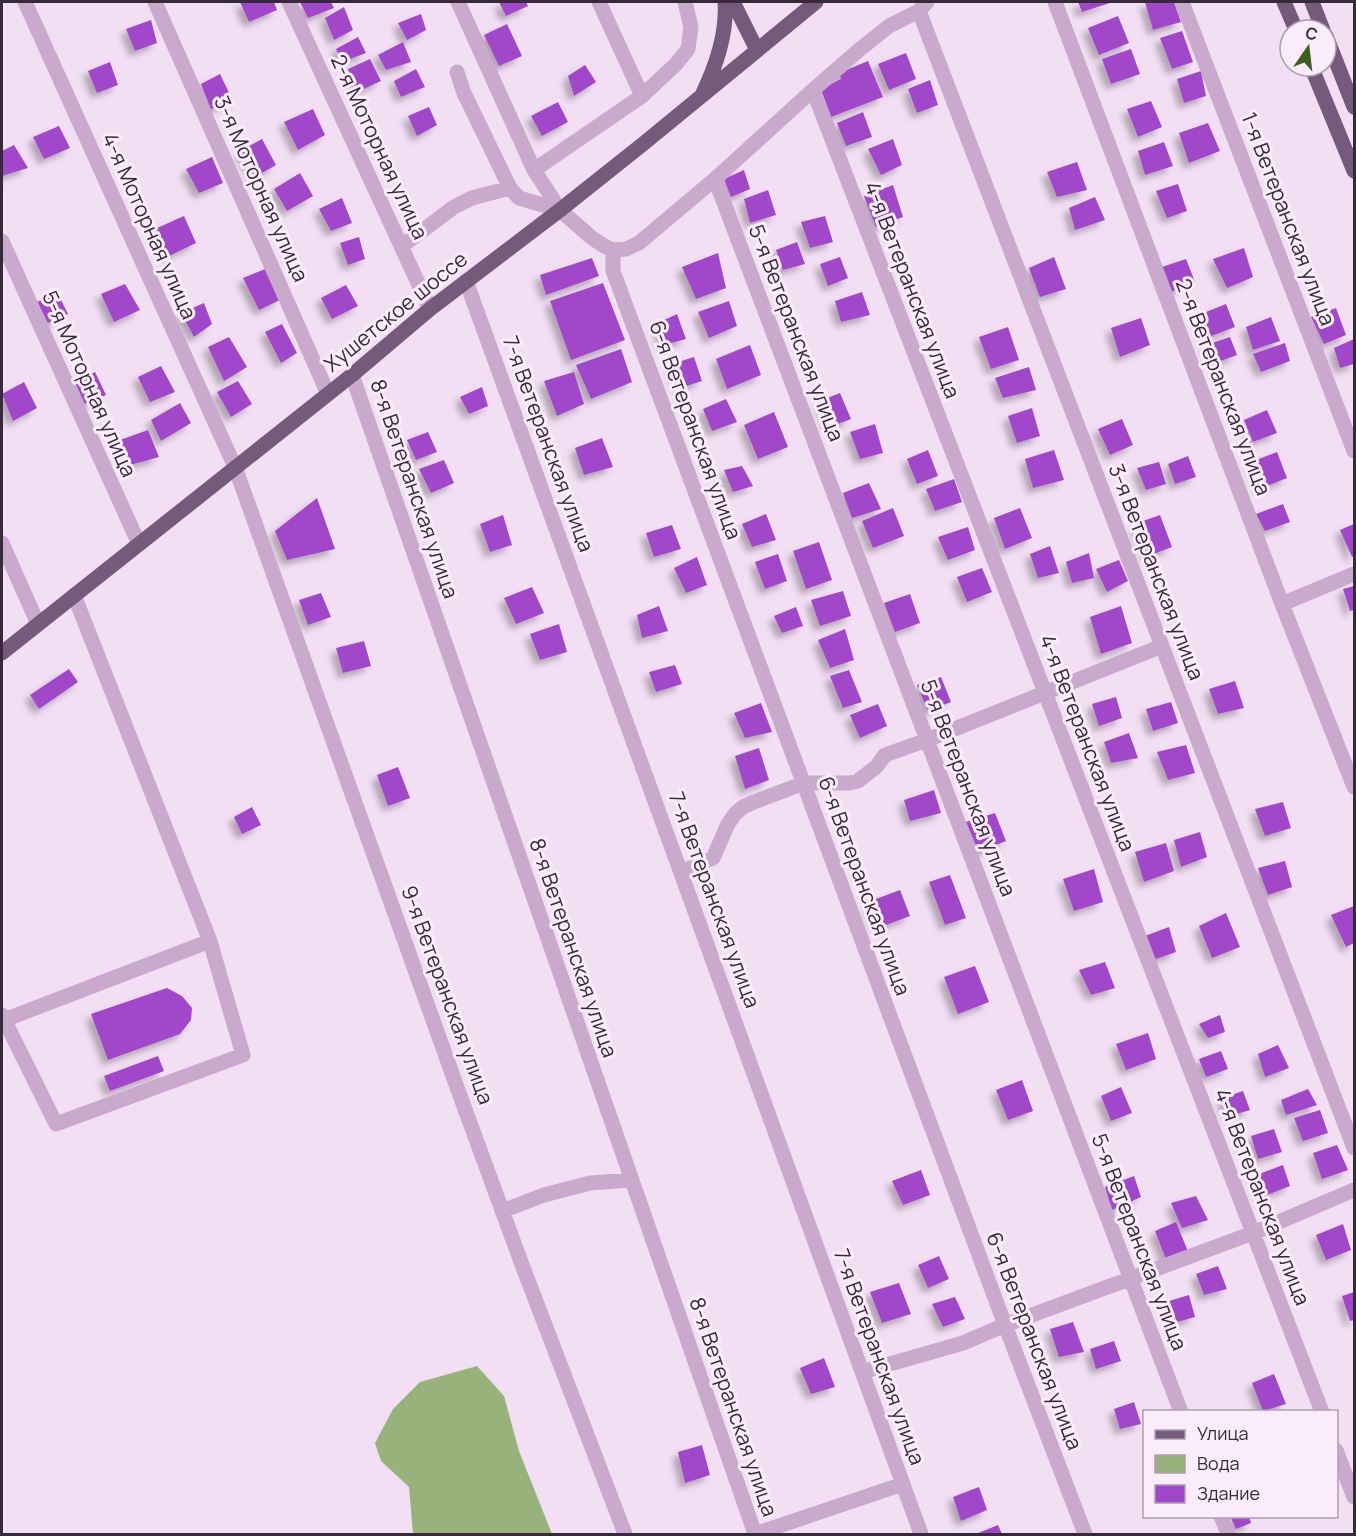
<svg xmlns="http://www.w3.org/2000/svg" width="1356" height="1536" font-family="Manrope,sans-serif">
<defs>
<filter id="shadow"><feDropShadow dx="-5.5" dy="5.5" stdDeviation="3" flood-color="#0004"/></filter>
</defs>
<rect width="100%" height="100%" fill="#f3dff4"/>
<!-- water -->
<path fill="#98b27c" d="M477 1366 504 1396 519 1451 552 1534H413L409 1487 381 1461 375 1443 393 1409 420 1382Z"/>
<!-- building -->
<path fill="#a147ca" filter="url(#shadow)" d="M240 2H274L277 10 249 22Z
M300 2H331L334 8 308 18Z
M499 2H526L528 6 506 16Z
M1078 2H1113L1082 12Z
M1145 2H1174L1181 22 1153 30Z
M344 7 353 30 334 40 325 18Z
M421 14 426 30 407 40 398 23Z
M1118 16 1129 43 1099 55 1088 28Z
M151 20 157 43 135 51 126 29Z
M507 24 522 56 499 66 484 35Z
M1182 31 1193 62 1172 69 1160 38Z
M358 37 366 53 342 62 336 49Z
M403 42 411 62 386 70 378 55Z
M1131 49 1140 74 1111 84 1102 59Z
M906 53 916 79 889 90 878 64Z
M370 59 381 81 357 92 348 69Z
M868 61 883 97 831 117 821 89 841 79 839 73Z
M110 62 118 85 97 93 88 71Z
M585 65 596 82 574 96 568 76Z
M416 69 425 87 401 97 394 81Z
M1201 71 1206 96 1184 103 1177 79Z
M220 74 233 101 211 109 201 84Z
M930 80 938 105 917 113 908 89Z
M1151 101 1162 127 1138 137 1127 109Z
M558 102 568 122 542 136 531 116Z
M429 107 437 125 417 136 408 116Z
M313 109 325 135 298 150 284 122Z
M863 112 872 137 846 146 837 123Z
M1208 123 1220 151 1189 163 1179 133Z
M59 126 70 148 44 159 33 137Z
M262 139 276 165 255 177 240 151Z
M893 139 902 165 881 175 868 149Z
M1164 142 1173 166 1145 175 1138 151Z
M14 145 28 168 2 176V151Z
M212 157 223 183 199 193 186 169Z
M1077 162 1087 190 1057 197 1047 172Z
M744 170 750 189 731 197 724 179Z
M300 173 313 196 287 211 274 189Z
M1178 184 1187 211 1167 218 1156 191Z
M893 185 903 217 876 227 864 196Z
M768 190 776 215 750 223 744 199Z
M1095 197 1105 220 1075 230 1069 208Z
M342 198 352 223 331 231 319 209Z
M184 216 196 243 167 257 155 229Z
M825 216 833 242 810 248 801 222Z
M359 237 365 259 348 265 340 243Z
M797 242 805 264 783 270 776 250Z
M1244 248 1253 277 1227 288 1213 259Z
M718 253 726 288 696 299 682 267Z
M840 257 848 278 828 286 820 264Z
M1054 257 1066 289 1040 297 1029 268Z
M592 258 599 276 546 295 540 275Z
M1186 259 1195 282 1168 293 1159 268Z
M265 269 280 300 259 310 243 278Z
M603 283 625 340 571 360 550 301Z
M125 284 140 310 114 322 101 294Z
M346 285 358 306 332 319 321 298Z
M862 292 870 315 841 322 835 301Z
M58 294 68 314 48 323 37 302Z
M729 301 737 326 709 338 698 312Z
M204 303 212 324 194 337 181 313Z
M1226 304 1235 327 1206 338 1201 314Z
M1336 308 1346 335 1324 344 1311 317Z
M677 314 686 339 664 345 658 323Z
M1271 317 1280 341 1253 350 1246 327Z
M1141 318 1150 345 1120 357 1111 328Z
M282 324 297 353 281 363 265 332Z
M1008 327 1019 360 991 369 979 337Z
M229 337 247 367 224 381 208 347Z
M1230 337 1237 355 1215 363 1206 345Z
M1354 339V364L1340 368 1334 348Z
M1285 343 1290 361 1261 372 1253 354Z
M750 345 761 375 727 389 716 359Z
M621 349 632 382 591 399 576 365Z
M694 357 702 381 680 388 672 364Z
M161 366 175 392 150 402 138 377Z
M1029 367 1036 390 1003 398 995 378Z
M95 372 106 395 85 404 75 382Z
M574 372 584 404 557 416 544 381Z
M238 381 252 404 231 417 217 392Z
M24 382 37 408 13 421 2 394Z
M482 387 488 406 469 414 460 397Z
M840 393 851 419 830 427 820 401Z
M726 399 737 422 712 431 703 409Z
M180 403 191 423 161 441 151 420Z
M1032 408 1040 436 1017 443 1008 416Z
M1267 410 1277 433 1253 442 1244 420Z
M774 412 788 447 758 459 744 425Z
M1122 419 1133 445 1110 455 1098 429Z
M875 424 883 453 860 459 850 432Z
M148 430 159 457 130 465 120 440Z
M428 432 437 452 416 460 407 440Z
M602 438 613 467 584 475 575 448Z
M928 450 938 476 917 484 907 459Z
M1054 450 1064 480 1033 488 1025 459Z
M1277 452 1287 478 1262 488 1251 462Z
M1188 456 1196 477 1175 484 1168 464Z
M444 460 454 483 431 493 419 469Z
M1159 462 1166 484 1146 490 1137 468Z
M742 466 753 486 733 492 724 470Z
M954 479 962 502 935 511 926 489Z
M869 483 881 509 852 518 843 493Z
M317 498 335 549 287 560 275 531Z
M1283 504 1290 522 1265 531 1256 514Z
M893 508 904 536 873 548 862 521Z
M1020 508 1032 538 1005 549 994 518Z
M766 514 776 540 752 547 742 524Z
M503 515 512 545 490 552 480 524Z
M1160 515 1172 547 1148 556 1135 524Z
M1354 524V556L1352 557 1340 530Z
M672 525 681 549 654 557 646 533Z
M968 527 975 550 948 560 938 537Z
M819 542 832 580 806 589 793 551Z
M1050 546 1059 573 1038 578 1030 554Z
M1089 553 1094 578 1072 583 1066 562Z
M778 554 787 581 765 589 755 562Z
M697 557 707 585 686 593 674 568Z
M1119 560 1128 581 1107 592 1096 569Z
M982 568 992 592 967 602 957 577Z
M1354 586V610L1350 611 1343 589Z
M532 587 544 613 516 624 504 598Z
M843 591 851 616 820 626 811 600Z
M321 593 331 617 308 625 299 600Z
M910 594 920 623 895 632 884 603Z
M659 606 668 631 642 638 637 615Z
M1121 606 1132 643 1101 654 1090 617Z
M796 607 803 626 782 633 774 616Z
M559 624 567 652 540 660 530 634Z
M845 629 854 660 830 668 818 640Z
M364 641 371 666 343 673 336 648Z
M675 665 682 684 656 692 649 672Z
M69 669 78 682 39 709 30 695Z
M849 670 862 702 843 708 830 676Z
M941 677 951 702 928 711 917 685Z
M1235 681 1244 708 1218 714 1209 689Z
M1116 697 1122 718 1099 726 1092 704Z
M1171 702 1178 723 1153 731 1146 709Z
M761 703 772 732 745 738 734 713Z
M878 704 887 726 860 738 850 715Z
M1129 733 1138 758 1111 763 1104 742Z
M1186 745 1195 773 1168 780 1157 752Z
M759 748 769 780 745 789 735 756Z
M398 767 410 798 388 806 377 775Z
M934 790 941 813 910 821 904 800Z
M1283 802 1291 828 1265 836 1255 809Z
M252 807 261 825 242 834 234 817Z
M995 813 1006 841 979 852 966 822Z
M1200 832 1207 857 1181 867 1174 840Z
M1166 843 1174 871 1144 882 1135 852Z
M1285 861 1292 887 1268 895 1258 868Z
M1094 869 1103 902 1074 911 1063 879Z
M950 875 966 918 945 925 929 882Z
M900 890 910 916 878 928 868 902Z
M1354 906V943L1346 947 1331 915Z
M1226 913 1240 947 1212 958 1199 926Z
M1169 927 1176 952 1153 960 1145 936Z
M1105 962 1115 988 1091 995 1079 970Z
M975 966 989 1002 958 1014 944 977Z
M167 988 182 996 192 1008 191 1020 180 1034 108 1060 91 1014Z
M1220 1015 1225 1032 1208 1038 1199 1024Z
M1148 1033 1156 1059 1126 1070 1116 1044Z
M1278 1045 1289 1068 1265 1077 1258 1054Z
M1221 1051 1228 1069 1206 1077 1199 1059Z
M158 1056 164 1071 110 1091 104 1076Z
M1022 1080 1033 1111 1008 1120 996 1090Z
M1121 1087 1132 1113 1111 1121 1101 1096Z
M1308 1089 1317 1105 1286 1115 1281 1100Z
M1243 1091 1250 1110 1230 1116 1222 1098Z
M1320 1110 1328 1133 1303 1141 1294 1118Z
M1274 1129 1282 1152 1258 1159 1251 1136Z
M1337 1145 1348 1170 1322 1179 1313 1153Z
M1283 1165 1290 1186 1262 1197 1254 1176Z
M921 1170 930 1195 903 1205 892 1181Z
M1134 1176 1141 1197 1112 1210 1105 1187Z
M1196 1196 1208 1220 1182 1228 1171 1203Z
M1176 1222 1189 1254 1167 1262 1155 1231Z
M1343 1224 1351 1250 1326 1260 1316 1235Z
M939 1256 949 1279 928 1288 918 1265Z
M1218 1266 1227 1289 1204 1295 1196 1274Z
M899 1283 911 1314 882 1323 870 1292Z
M1354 1292V1320L1350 1321 1342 1296Z
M1189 1295 1195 1317 1177 1322 1169 1301Z
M955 1297 965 1319 943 1327 932 1304Z
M1073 1322 1084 1352 1059 1357 1050 1329Z
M1114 1341 1121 1361 1096 1369 1090 1349Z
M824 1358 835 1387 811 1394 800 1368Z
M1274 1374 1286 1404 1263 1411 1252 1383Z
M1134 1402 1141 1424 1120 1429 1114 1409Z
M702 1445 710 1475 685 1483 678 1452Z
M979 1487 987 1510 961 1521 953 1497Z
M1230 1516H1249L1251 1523 1236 1529Z
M998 1525 1002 1534H976Z"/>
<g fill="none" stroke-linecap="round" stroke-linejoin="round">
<!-- minor -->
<path stroke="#c9aacd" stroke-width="15" d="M25 2 235 467 458 1090 521 1262 625 1534
M155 2 328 394
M289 2 430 309
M458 2 534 170 560 210 592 238 604 246 613 250 626 249 639 243 715 179 813 90 859 50 889 26 919 11 927 2
M599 2 642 96
M1055 2 1282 604 1354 787
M1182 2 1354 451
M919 11 1354 1148
M457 72 464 93 510 188 519 198 560 210
M813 90 1322 1412
M534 170 642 96 676 64 688 49 691 27 685 2
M715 179 1181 1412
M2 241 139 544
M402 246 454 207 472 198 510 188
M613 250V271L1005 1325 1085 1534
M466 281 921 1534
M352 375 755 1534
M2 543 38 624
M74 595 210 941
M1282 604 1354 574
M681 872 713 858 728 824 735 814 743 807 754 802 804 783H849L858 781 877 766 885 755 927 740 1162 646
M2 1015 56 1124 243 1055 210 941 4 1020
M502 1211 544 1195 590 1183 632 1180
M862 1372 963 1343 1005 1325 1253 1233 1354 1190
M1336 1450 1354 1497
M1221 1516 1228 1534
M755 1534 903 1484"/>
<!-- major -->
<path stroke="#755a7c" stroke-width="15" d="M733 2 757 50
M1284 2 1296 30
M1312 2 1323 30
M1326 36 1354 107
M1311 66 1354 171
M703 93C716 66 727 32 725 2
M2 653 352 375 430 309 560 210 643 144 816 2"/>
</g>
<g text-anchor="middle" stroke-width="6" stroke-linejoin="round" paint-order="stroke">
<!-- street labels -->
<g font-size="21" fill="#362a3a" stroke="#fbecfb">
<text transform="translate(379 147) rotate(65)" y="7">2-я Моторная улица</text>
<text transform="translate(261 189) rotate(66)" y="7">3-я Моторная улица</text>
<text transform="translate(1288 219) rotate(69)" y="7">1-я Ветеранская улица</text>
<text transform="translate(149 226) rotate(66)" y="7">4-я Моторная улица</text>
<text transform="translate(912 290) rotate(69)" y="7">4-я Ветеранская улица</text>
<text transform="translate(396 312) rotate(-39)" y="7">Хушетское шоссе</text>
<text transform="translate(796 333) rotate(69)" y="7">5-я Ветеранская улица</text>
<text transform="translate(89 384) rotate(66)" y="7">5-я Моторная улица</text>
<text transform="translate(1223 387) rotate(69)" y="7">2-я Ветеранская улица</text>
<text transform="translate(695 430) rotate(70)" y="7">6-я Ветеранская улица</text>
<text transform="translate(548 444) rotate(70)" y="7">7-я Ветеранская улица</text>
<text transform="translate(414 489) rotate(71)" y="7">8-я Ветеранская улица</text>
<text transform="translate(1156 572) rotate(69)" y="7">3-я Ветеранская улица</text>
<text transform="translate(1087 743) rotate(69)" y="7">4-я Ветеранская улица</text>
<text transform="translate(968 788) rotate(69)" y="7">5-я Ветеранская улица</text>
<text transform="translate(864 886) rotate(70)" y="7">6-я Ветеранская улица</text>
<text transform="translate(714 900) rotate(70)" y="7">7-я Ветеранская улица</text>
<text transform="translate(573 948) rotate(71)" y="7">8-я Ветеранская улица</text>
<text transform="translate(447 995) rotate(70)" y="7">9-я Ветеранская улица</text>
<text transform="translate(1262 1197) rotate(69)" y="7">4-я Ветеранская улица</text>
<text transform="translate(1139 1242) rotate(69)" y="7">5-я Ветеранская улица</text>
<text transform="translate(1034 1341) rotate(69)" y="7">6-я Ветеранская улица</text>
<text transform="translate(879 1357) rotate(70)" y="7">7-я Ветеранская улица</text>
<text transform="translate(733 1407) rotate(71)" y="7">8-я Ветеранская улица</text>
</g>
</g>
<!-- border -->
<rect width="1356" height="1536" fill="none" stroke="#362a3a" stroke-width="6"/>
<!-- legend -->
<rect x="1143" y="1410" width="195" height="108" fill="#fbecfb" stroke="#ac9eae" stroke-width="1.5"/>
<rect x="1155" y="1430" width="30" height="9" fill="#755a7c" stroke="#ac9eae" stroke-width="1.5"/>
<text x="1197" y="1440" font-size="18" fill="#362a3a">Улица</text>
<rect x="1155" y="1455" width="30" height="18" fill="#98b27c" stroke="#ac9eae" stroke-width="1.5"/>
<text x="1197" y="1470" font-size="18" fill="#362a3a">Вода</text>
<rect x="1155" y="1485" width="30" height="18" fill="#a147ca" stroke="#ac9eae" stroke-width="1.5"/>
<text x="1197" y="1500" font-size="18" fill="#362a3a">Здание</text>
<!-- north arrow -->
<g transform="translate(1308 48) rotate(14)"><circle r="28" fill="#fbecfb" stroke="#ac9eae" stroke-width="1.5"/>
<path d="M0-4.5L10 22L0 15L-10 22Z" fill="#3d5e1d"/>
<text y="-9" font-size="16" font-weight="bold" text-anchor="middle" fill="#362a3a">С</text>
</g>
</svg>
